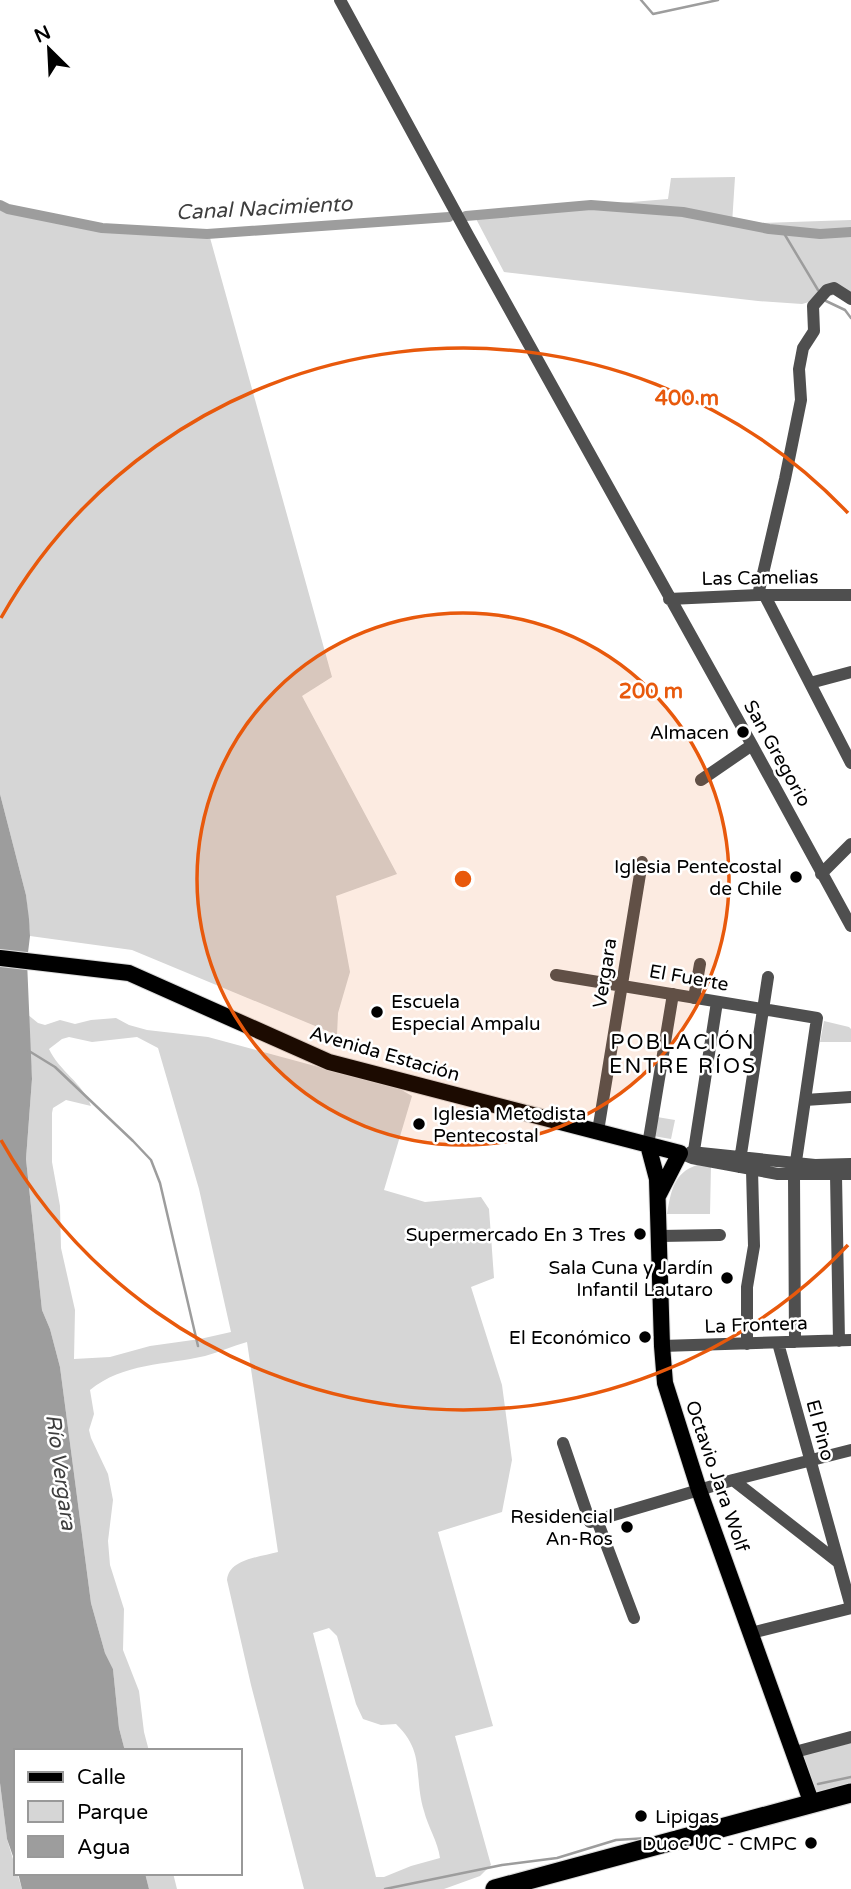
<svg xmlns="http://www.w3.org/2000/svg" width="851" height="1889" font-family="'Varela Round',sans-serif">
<rect width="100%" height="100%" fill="#fff"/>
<!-- green -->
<path fill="#d6d6d6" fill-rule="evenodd" d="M735 177 732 224 851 220V294L848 291 802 304 758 301 504 272 474 215 668 199 671 178Z
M0 205 8 209 102 228 209 234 332 677 302 696 397 874 336 896 350 972 338 1013 337 1035 132 950 30 936 26 895 0 794Z
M27 1014 38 1023 45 1025 60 1020 75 1024 91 1020 116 1018 129 1025 147 1030 208 1037 400 1089 412 1096 384 1190 425 1202 481 1197 489 1209 494 1278 471 1287 502 1385 512 1460 502 1512 438 1532 493 1726 455 1736 491 1865 480 1876 444 1889H304L251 1685 227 1580C229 1559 260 1557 278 1552L247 1342C233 1346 219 1352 205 1356 166 1365 123 1363 90 1390L94 1414 89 1430 91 1438 108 1474 113 1500 108 1541 110 1565 124 1609 123 1650 139 1691 144 1732 149 1751H125L119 1728 113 1669 105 1653 91 1603 60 1367 50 1329 42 1310 26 1159 32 1079ZM69 1037 92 1042 137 1037 158 1048 199 1189 231 1332 200 1339 150 1346 110 1357 74 1359 75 1310 61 1248 60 1206 52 1162V1113L53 1108 66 1100 91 1106C83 1083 59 1071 49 1049L62 1039ZM329 1628 337 1636 356 1704 363 1719 381 1725 396 1724C426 1753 413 1775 424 1811 428 1827 438 1842 440 1858L411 1866 384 1877H376L313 1633Z
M824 1021 849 1027 851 1029V1042H820Z
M657 1117 675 1120 671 1139 653 1136Z
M697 1165H711L710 1214H667C671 1192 673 1173 697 1165Z
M851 1743V1785L814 1795 802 1755Z
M0 1783 7 1839 22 1889H0Z
M145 1873H173L177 1889H149Z"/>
<!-- water -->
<path fill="#9d9d9d" d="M0 794 26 895 29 919 30 936 27 961 32 1079 26 1159 42 1310 50 1329 60 1367 91 1603 105 1653 113 1669 119 1728 125 1751H16V1865L7 1839 0 1783Z
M18 1873H145L149 1889H22Z"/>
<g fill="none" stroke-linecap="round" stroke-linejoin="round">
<!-- stream -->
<path stroke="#9d9d9d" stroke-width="2.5" d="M641 0 653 14 718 0
M782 230 818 290
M826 301 845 310 851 318
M29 1051 55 1067 133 1141 151 1160 160 1183 198 1346
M818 1784 851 1777
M385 1889 502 1865 557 1858 616 1840 648 1838"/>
<!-- canal -->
<path stroke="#9d9d9d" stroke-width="10" d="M0 205 8 209 102 228 207 234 449 217
M466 216 591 205 683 212 769 229 820 234 851 232"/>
<defs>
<path id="major" d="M0 958 129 973 329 1062 680 1153 658 1196
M648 1145 657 1179 662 1346 665 1383 699 1490 812 1804"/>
<path id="highway" d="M495 1889 851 1793"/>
</defs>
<!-- major casing -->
<use href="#major" stroke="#dbdbdb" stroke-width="18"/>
<!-- highway casing -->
<use href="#highway" stroke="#dbdbdb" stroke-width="21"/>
<!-- minor -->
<path stroke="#4f4f4f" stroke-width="12" d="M340 0 468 235 752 745 851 926
M758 595 785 479 801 400 799 369 803 348 814 331 813 306 827 290 834 288 851 299
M765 596 851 763
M669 599 758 595H851
M810 683 851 672
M701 780 752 745
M821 874 851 844
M556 975 817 1018 794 1175 795 1342
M694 998 700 964
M805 1100 851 1097
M598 1131 642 862
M648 1145 673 994
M691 1152 815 1165 851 1164
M680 1153 692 1158 778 1174H851
M693 1157 717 1002
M739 1167 768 977
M836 1175 839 1341
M660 1236 720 1235
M778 1343 851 1607
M747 1344V1287L754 1246 752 1170
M662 1346 851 1340
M563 1443 590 1522 733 1480 851 1450
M733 1480 838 1562
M597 1520 634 1618
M751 1633 851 1608
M795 1752 851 1737"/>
<!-- major -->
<use href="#major" stroke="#000" stroke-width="16"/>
<!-- highway -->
<use href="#highway" stroke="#000" stroke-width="19"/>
</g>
<!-- distance rings -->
<circle cx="463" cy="879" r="266" fill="#e8590c" fill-opacity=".12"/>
<g fill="none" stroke="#e8590c" stroke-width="3.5">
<circle cx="463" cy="879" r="266"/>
<path d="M848 1245A531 531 0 0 1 1 1140M1 618A531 531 0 0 1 848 513"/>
</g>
<!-- markers -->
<g fill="#000" stroke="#fff" stroke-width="2.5">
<circle cx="743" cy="732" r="7"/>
<circle cx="796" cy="877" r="7"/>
<circle cx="377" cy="1012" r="7"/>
<circle cx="419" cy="1124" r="7"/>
<circle cx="640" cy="1234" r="7"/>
<circle cx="727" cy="1278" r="7"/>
<circle cx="645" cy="1337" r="7"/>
<circle cx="627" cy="1527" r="7"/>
<circle cx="641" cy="1816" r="7"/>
<circle cx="811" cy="1843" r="7"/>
</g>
<g text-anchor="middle" stroke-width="5" stroke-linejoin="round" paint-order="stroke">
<!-- street labels -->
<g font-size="19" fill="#000" stroke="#fff">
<text transform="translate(760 577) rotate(-1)" y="7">Las Camelias</text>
<text transform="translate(778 753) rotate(61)" y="7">San Gregorio</text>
<text transform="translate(604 973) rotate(-81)" y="7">Vergara</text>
<text transform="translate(689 977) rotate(10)" y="7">El Fuerte</text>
<text transform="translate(385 1053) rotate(16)" y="7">Avenida Estación</text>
<text transform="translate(756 1324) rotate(-2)" y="7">La Frontera</text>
<text transform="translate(821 1430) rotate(75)" y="7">El Pino</text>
<text transform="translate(718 1476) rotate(71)" y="7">Octavio Jara Wolf</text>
</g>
<!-- poi labels -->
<g font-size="19" fill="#000" stroke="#fff" text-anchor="end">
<text x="729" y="739">Almacen</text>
<text x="782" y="873">Iglesia Pentecostal<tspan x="782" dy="22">de Chile</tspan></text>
<text x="391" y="1008" text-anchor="start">Escuela<tspan x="391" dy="22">Especial Ampalu</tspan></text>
<text x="433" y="1120" text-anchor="start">Iglesia Metodista<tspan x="433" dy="22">Pentecostal</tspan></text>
<text x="626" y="1241">Supermercado En 3 Tres</text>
<text x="713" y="1274">Sala Cuna y Jardín<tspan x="713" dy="22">Infantil Lautaro</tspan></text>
<text x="631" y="1344">El Económico</text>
<text x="613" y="1523">Residencial<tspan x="613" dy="22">An-Ros</tspan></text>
<text x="655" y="1823" text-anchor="start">Lipigas</text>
<text x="797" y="1850">Duoc UC - CMPC</text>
</g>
<!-- water labels -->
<g font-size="21" font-style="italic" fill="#3e3e3e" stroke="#fff">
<text transform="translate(264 208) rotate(-3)" y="7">Canal Nacimiento</text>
<text transform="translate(61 1472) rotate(82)" y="7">Río Vergara</text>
</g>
<!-- neighbourhood labels -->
<g font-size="21" letter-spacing="2" fill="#000" stroke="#fff">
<text x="683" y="1049">POBLACIÓN<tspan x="683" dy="24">ENTRE RÍOS</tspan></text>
</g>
</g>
<circle cx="463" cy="879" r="10" fill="#e8590c" stroke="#fff" stroke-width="3.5"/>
<g font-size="21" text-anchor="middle" font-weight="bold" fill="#e8590c" stroke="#fff" stroke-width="5" stroke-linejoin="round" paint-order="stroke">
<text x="687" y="405">400 m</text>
<text x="651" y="698">200 m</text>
</g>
<!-- legend -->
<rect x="14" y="1749" width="228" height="126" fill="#ffffff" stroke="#999999" stroke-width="2"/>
<rect x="28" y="1772" width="35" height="10" fill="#000000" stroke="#999999" stroke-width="2"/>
<text x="77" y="1784" font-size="21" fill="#000000">Calle</text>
<rect x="28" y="1801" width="35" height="21" fill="#d6d6d6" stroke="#999999" stroke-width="2"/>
<text x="77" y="1819" font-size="21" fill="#000000">Parque</text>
<rect x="28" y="1836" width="35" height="21" fill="#9d9d9d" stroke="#999999" stroke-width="2"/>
<text x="77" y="1854" font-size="21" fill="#000000">Agua</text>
<!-- north arrow -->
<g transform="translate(49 49) rotate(336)" stroke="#ffffff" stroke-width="5" paint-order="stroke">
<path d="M0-5L12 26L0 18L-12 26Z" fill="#000000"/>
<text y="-10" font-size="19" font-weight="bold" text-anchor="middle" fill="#000000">N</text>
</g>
</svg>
